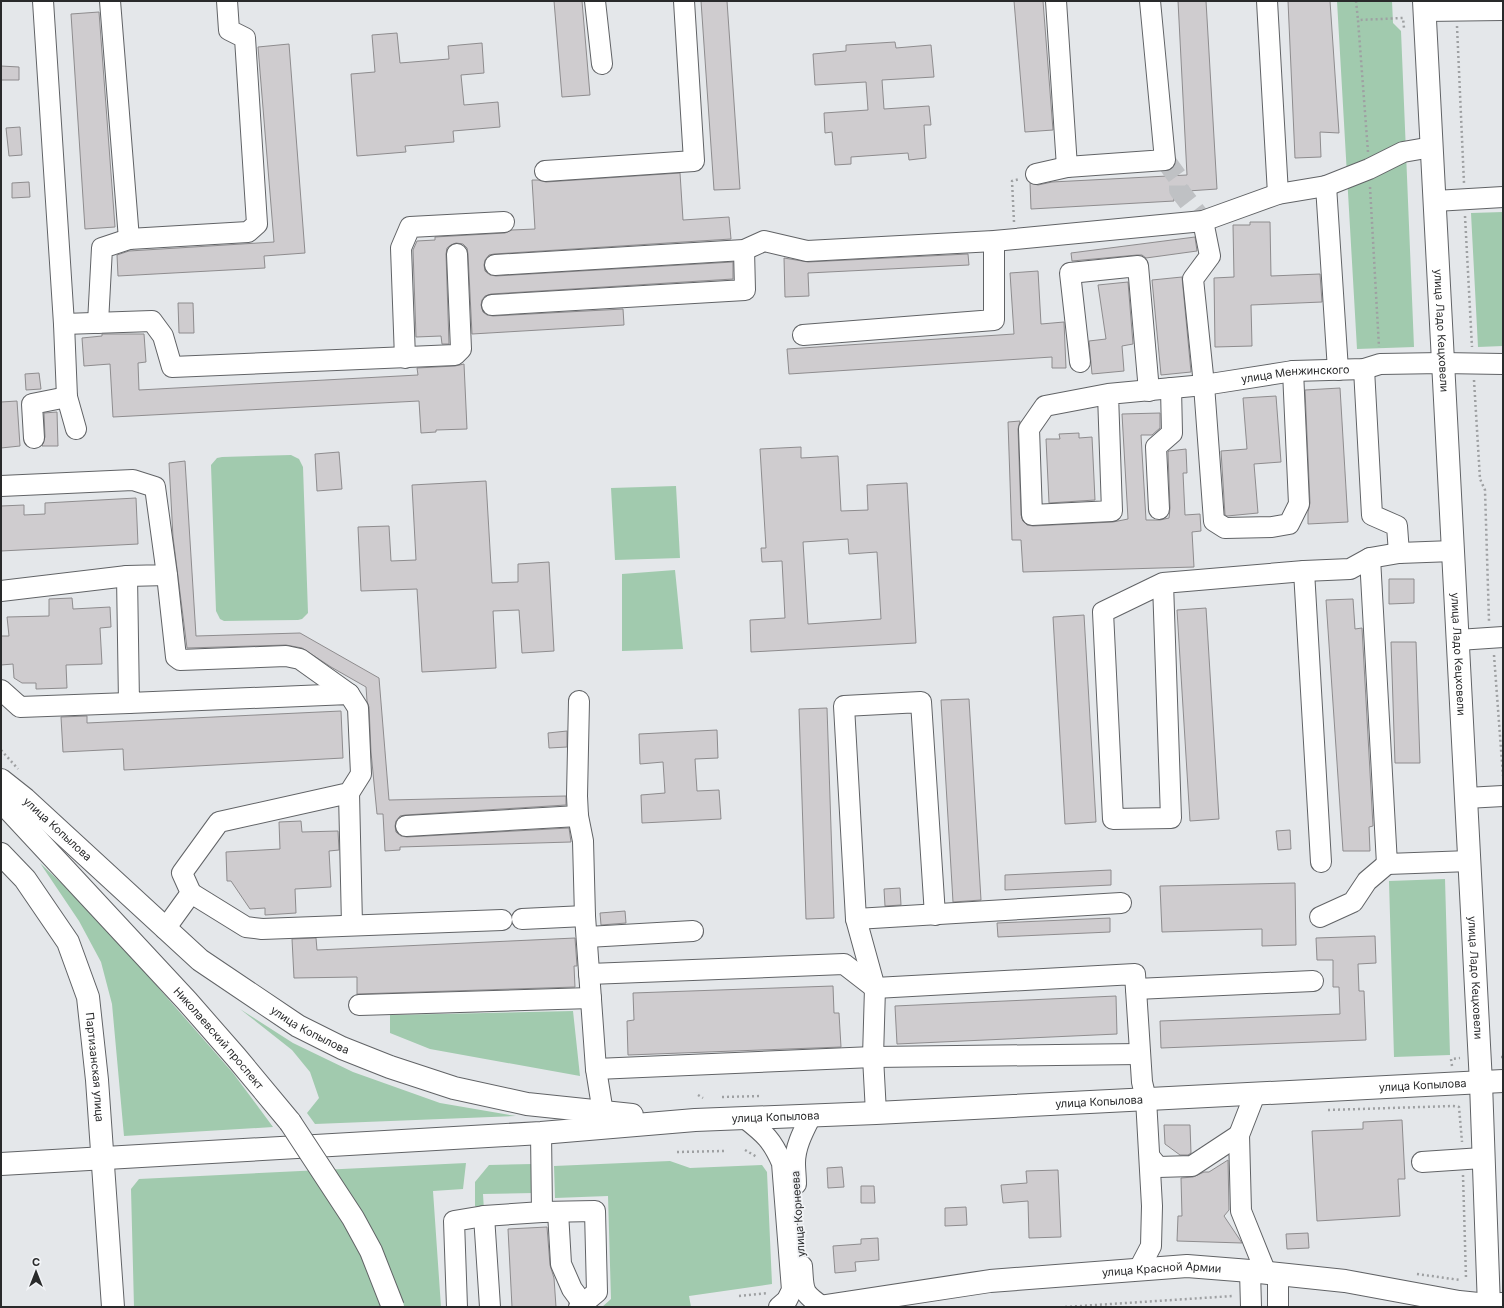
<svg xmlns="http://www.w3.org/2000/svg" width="1504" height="1308" font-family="Inter,sans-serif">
<rect width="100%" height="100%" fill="#e4e7ea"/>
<!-- green -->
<path fill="#a1caae" d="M1337 1H1392L1393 23 1401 31 1414 347 1357 349Z
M1503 212V346L1478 347 1471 213Z
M291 455 299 459 303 467 308 613 302 619 298 620 224 621 220 619 216 611 211 465 217 458 222 457Z
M676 486 680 558 615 560 611 488Z
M675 570 683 649 622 651V574Z
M40 863 93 913 233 1073 273 1127 124 1136 112 1004 101 962 79 921Z
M1445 879 1450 1055 1394 1057 1389 881Z
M240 1009 293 1043 353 1072 440 1103 516 1116 315 1124 307 1113 319 1098 310 1072 292 1050Z
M573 1011 580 1076 430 1049 390 1033V1015Z
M670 1161 690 1168 762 1165 767 1172 772 1284 689 1296 691 1307H602L611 1299 608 1196 555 1198 554 1166Z
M466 1163 463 1189 433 1191 441 1307H134L131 1189 139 1179Z
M533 1164 534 1193 483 1194 484 1211 475 1206V1182L489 1165Z"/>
<!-- building -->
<path fill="#cfcccf" stroke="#8e8c8e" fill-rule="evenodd" d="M554 1H582L590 95 562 97Z
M701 1H727L740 189 714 190Z
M1014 1H1043L1053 130 1025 132Z
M1178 1H1206L1217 189 1173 192 1174 201 1031 209 1030 183 1038 185 1052 182 1187 175Z
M1288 1H1330L1339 133 1320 132 1321 157 1295 158Z
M99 12 115 227 85 229 71 14Z
M397 33 400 63 449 59 448 46 482 43 484 73 461 75 464 105 498 102 500 127 453 131 454 142 405 146 406 152 357 156 351 74 375 72 372 35Z
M895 42 896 48 931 45 934 77 882 80 884 109 929 106 931 125H924L926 158 909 160 908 153 865 156 851 157V164L835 165 832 132 825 133 824 113 868 110 866 82 815 85 813 54 846 51V45Z
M289 44 305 253 264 256 265 268 118 276 117 255 129 251 274 242 258 47Z
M1 66 19 67V80H1Z
M20 127 22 155 9 156 6 128Z
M680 173 683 220 729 217 731 239 494 254 489 255 485 260 484 265 485 271 490 275 496 276 733 262V279L491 294 485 296 482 300 481 305 483 312 487 315 493 316 623 309 624 325 472 334 468 254 467 248 463 244 456 243 451 245 447 248 446 254 449 344H442L441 336 416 337 413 250 417 241 435 240V237L505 233 512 230 535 229 532 180H538L546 182Z
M29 182 30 197 12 198V183Z
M1250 222H1270L1271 276 1320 274 1322 302 1251 305 1252 346 1215 347 1214 278 1234 277 1233 225H1250Z
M1195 237 1197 251 1146 258 1142 255H1137L1072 261 1071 253Z
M968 254 969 265 808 273 809 296 785 297 784 258 808 262Z
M1038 271 1041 324 1064 322 1066 368H1052V357L789 374 787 349 1014 334 1010 273Z
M1182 277 1191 372 1161 375 1152 280Z
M1128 282 1133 344 1122 346 1124 371 1092 374 1089 341 1106 339 1098 285Z
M178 303H193L194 333H179Z
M102 334H144L146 362 138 363 139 390 418 375 417 368 455 366 464 364 467 429 436 430V432L421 433 419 401 113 417 110 364 84 366 82 338 102 336Z
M39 373 41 389 26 390 25 374Z
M1340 388 1348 522 1308 524V512L1310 503 1305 390Z
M1276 396 1281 462 1254 464 1258 513 1227 516 1225 515 1221 451 1247 449 1243 398Z
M17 401 20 446 1 448V402Z
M57 412 58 446H42L45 437 44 413Z
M1160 413V428L1152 435H1141L1146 520H1160L1169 518 1170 508 1168 452 1169 451 1186 449 1187 473H1183L1185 515 1200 514 1201 531 1192 532 1194 567 1023 572 1021 540H1012L1008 422 1020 421 1018 429 1021 515 1023 521 1027 525 1033 526 1113 522 1128 519 1122 414Z
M1079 433V438L1092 437 1095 500 1049 503 1046 439H1060L1059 434Z
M801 447V458L838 456 841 511 868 510 867 485 907 483 916 643 751 652 750 620 785 618 782 561 762 562 761 548H766L760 449ZM848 539 849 554 877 552 881 619 808 624 803 542Z
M339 452 342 489 317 491 315 454Z
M185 461 196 636 300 633 379 678 389 800 566 796V805L405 815 400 816 396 821 395 826 396 832 401 836 407 837 569 828 571 842 400 847V850L385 851 383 814H377L371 752 369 707 367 701 366 687 331 667 302 648 286 645 187 648 173 537 169 463Z
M486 481 492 583 518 582V564L549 562 554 651 522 653 519 610 493 611 496 668 422 672 417 589 361 591 358 527 389 526 391 561 416 560 412 485Z
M136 498 138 544 1 551V506L24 505V515L45 514V503Z
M1389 579H1414V603L1389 604Z
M72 598 73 609 110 607 111 627 100 628 102 664 66 665 67 688 36 689V683H22L14 678 13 664 1 665V636H9L7 617 49 616V599Z
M1353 599 1355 629 1362 628 1373 826 1369 827 1370 851H1343L1326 600Z
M1206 608 1219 819 1190 821 1177 610Z
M1084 615 1096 822 1065 824 1053 617Z
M1391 642H1416L1420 763H1395Z
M969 699 981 900 953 902 941 700Z
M827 708 834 918 806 919 799 709Z
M341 711 343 758 124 770 123 749 63 752 61 717 87 716V723Z
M717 730 718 758 695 759 697 791 719 790 721 819 642 823 641 795 665 793 663 762 640 764 639 734Z
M567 731V747L549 748 548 733Z
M301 821 302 832 338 831 339 850 329 851 331 887 295 889 296 913 265 915V908L250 909 231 881H227L226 852 280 849 279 822Z
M1290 830 1291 849 1278 850 1276 831Z
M1111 870V885L1005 890V875Z
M1295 883 1296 945 1262 946V929L1162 932 1160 886Z
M900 888 901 905 885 906 884 889Z
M625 911 626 923 601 925 600 913Z
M1110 918V932L998 937 997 923Z
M1375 936 1376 963 1358 964 1359 991H1364L1366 1040 1161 1048 1160 1021 1340 1014 1339 987H1333V960H1317L1316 938Z
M316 938 317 950 575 938 577 966H574L575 987 357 994V977L294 978 292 939Z
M833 986 834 1013H839L841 1047 628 1055 627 1021 634 1020 633 993Z
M1116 996 1117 1034 897 1044 895 1006Z
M1402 1120 1405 1179H1398L1400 1216 1317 1221 1312 1131 1363 1129V1122Z
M1164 1125H1190L1191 1153 1188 1155H1180L1165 1144Z
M1228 1160 1229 1210 1224 1216 1242 1243 1177 1241 1178 1216H1182L1181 1178 1193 1177 1204 1172H1209Z
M842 1167 844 1187 828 1188 827 1168Z
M1058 1170 1061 1237 1029 1238 1028 1201 1003 1203 1001 1185 1027 1183 1026 1171Z
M861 1186H874L875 1203H861Z
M966 1207 967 1225 945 1226V1208Z
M547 1227 550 1265 554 1278 556 1307H512L508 1229Z
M1308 1233 1309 1248 1287 1249 1286 1234Z
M878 1238 879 1260 855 1262 856 1271 835 1273 833 1246 861 1244V1239Z"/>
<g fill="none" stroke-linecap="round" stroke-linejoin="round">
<!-- minor-tunnel -->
<path stroke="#bfc1c4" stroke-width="20" stroke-dasharray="20 10" stroke-linecap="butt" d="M1165 160 1179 179V190L1203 221"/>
<defs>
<g id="minor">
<path d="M43 1 64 324 67 397 76 429"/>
<path d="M110 1 129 239"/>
<path d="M595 1 602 64"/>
<path d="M1056 1 1067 167"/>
<path d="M1267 1 1278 194"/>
<path d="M1425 11 1503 10"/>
<path d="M545 171 694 161 684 1"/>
<path d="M1036 174 1067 167 1165 160 1150 1"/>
<path d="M1326 186 1338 370"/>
<path d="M1435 201 1503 197"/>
<path d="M1203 221 1210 256 1193 279 1204 385 1214 521 1225 528 1272 527 1289 524 1299 504 1293 371"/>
<path d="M495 265 744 250 764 241 807 251 994 241 1203 221 1278 194 1326 186 1369 169 1403 152 1432 147"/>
<path d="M492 305 745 290 744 250"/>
<path d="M98 323 102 248 129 239 248 232 257 224 245 38 229 30 227 1"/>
<path d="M64 324 152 321 163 336 172 367 455 355 461 349 457 254"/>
<path d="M803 335 994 320V241"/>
<path d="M405 358 401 248 410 227 504 222"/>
<path d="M1080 362 1070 273 1138 266 1149 391"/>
<path d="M1364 369 1372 515 1397 526 1399 553"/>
<path id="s1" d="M1108 394 1045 406 1029 429 1032 515 1112 511 1108 394 1204 385 1293 371 1364 369 1380 364 1442 363 1503 364"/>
<path d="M34 438 32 404 67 397"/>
<path d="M1 486 133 480 155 487 167 575 127 576 1 591"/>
<path d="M1159 509 1156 447 1172 433 1171 388"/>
<path d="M1370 558 1387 864 1470 861"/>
<path d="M1304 571 1321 862"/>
<path d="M167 575 176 657 180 660 286 656 300 659 349 694"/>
<path d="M127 576 129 703 349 694 358 708 361 774 349 793 219 822 182 873 191 893 165 929"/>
<path d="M1163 583 1103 612 1113 819 1171 818 1163 583 1304 571 1350 569 1370 558 1399 553 1453 551"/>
<path d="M1458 640 1503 637"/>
<path d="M1 690 20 707 129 703"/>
<path d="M579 701 577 796 578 816 583 841 585 916 596 1069 603 1113"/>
<path d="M349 793 352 925"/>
<path d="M1466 798 1503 796"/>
<path d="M406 826 578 816"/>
<path d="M191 893 246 927 262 929 502 920"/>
<path d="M1320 917 1353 902 1367 881 1387 864"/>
<path d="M522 919 585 916"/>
<path d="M856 919 1121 903"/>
<path d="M587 937 693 931"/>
<path d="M589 974 844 964 875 988 1135 974 1142 1082 1146 1099 1152 1206 1151 1246 1139 1269"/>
<path d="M1136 989 1313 981"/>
<path d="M359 1005 591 998"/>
<path d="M596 1069 873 1057 1140 1054"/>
<path d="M1255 1094 1239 1135 1241 1211 1266 1273"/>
<path d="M876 1113 873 1057 875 988 856 919 844 706 921 702 935 915"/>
<path d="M746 1119C765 1134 772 1140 782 1163L792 1290 787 1300 779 1307"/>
<path d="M1150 1157 1158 1167 1192 1166 1239 1135"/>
<path d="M1422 1162 1482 1158"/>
<path d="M796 1184C796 1177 795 1170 795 1163 795 1146 804 1130 811 1116"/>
<path d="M542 1212 595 1211 597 1292 579 1307"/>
<path d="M558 1212 561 1264 572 1289 583 1304"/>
<path d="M484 1216 490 1307"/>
<path d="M802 1266C804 1291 801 1292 823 1307"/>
<path d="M1250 1271 1251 1307"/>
<path d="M1278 1274V1307"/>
<path d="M457 1307 454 1221 484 1216 542 1212 541 1133"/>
</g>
<g id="major">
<path id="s2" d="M1424 1 1481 1083 1489 1307"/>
<path id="s3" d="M1 780 25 799 200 960 298 1026 342 1048 390 1067 454 1088 527 1104 632 1115"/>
<path id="s4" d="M1 801 187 1001 236 1057 290 1122"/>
<path id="s5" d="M1 854 25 879 68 942 88 997 97 1080 113 1307"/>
<path id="s6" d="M1 1164 541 1133 695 1120 876 1113 1503 1081"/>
<path id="s7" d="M819 1307 990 1281 1187 1266 1250 1271 1345 1281 1459 1302 1488 1305 1502 1304"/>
</g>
</defs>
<!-- minor casing -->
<use href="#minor" stroke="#616366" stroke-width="22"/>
<!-- major casing -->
<use href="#major" stroke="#616366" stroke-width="24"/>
<!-- path -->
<path stroke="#9ea0a2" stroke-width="2.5" stroke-dasharray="2 3" stroke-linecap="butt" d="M1356 1 1358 20
M1457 26 1464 183
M1368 152 1358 20 1403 18 1404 28
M1370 187 1379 347
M1465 216 1472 347
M1014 222 1012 181 1020 179
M1474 380 1480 479 1485 490 1489 621
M1494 655 1503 776
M1 750 18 769
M1501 1057H1503
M1452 1066 1451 1059 1460 1058
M698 1095 703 1098
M722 1097 762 1096
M1328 1110 1453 1106 1459 1107 1462 1142
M745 1150 757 1157
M677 1152 724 1151
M1463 1175 1466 1278
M1417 1274 1460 1280
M739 1296 768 1293
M1065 1307 1233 1296"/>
<!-- minor -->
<use href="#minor" stroke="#fff" stroke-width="20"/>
<!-- major -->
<use href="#major" stroke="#fff" stroke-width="22"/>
<defs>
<path id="major-bridge" d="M290 1122 353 1218 371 1251 393 1307"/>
</defs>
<!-- major-bridge casing -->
<use href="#major-bridge" stroke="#616366" stroke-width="24" stroke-linecap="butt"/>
<!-- major-bridge -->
<use href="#major-bridge" stroke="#fff" stroke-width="22"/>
</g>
<g text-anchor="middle" stroke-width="3.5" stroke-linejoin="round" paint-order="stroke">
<!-- street labels -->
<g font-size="11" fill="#292a2b" stroke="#f2f4f7">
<text dy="4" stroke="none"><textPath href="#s2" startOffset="330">улица Ладо Кецховели</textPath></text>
<text dy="4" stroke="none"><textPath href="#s1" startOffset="564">улица Менжинского</textPath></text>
<text dy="4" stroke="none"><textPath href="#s2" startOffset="654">улица Ладо Кецховели</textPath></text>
<text dy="4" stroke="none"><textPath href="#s3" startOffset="75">улица Копылова</textPath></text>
<text dy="4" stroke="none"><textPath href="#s2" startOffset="978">улица Ладо Кецховели</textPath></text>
<text dy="4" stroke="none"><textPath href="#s3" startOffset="399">улица Копылова</textPath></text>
<text dy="4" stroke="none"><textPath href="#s4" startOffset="322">Николаевский проспект</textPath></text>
<text dy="4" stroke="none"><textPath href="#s5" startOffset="240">Партизанская улица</textPath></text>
<text dy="4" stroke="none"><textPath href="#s6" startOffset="1424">улица Копылова</textPath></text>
<text dy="4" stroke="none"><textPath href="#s6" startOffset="1100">улица Копылова</textPath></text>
<text dy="4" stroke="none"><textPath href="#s6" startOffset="776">улица Копылова</textPath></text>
<text transform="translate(798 1214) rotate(-94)" y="4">улица Корнеева</text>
<text dy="4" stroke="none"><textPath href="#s7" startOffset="345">улица Красной Армии</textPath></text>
</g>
</g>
<!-- border -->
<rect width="1504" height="1308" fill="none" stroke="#292a2b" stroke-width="4"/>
<!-- north arrow -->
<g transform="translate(36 1272)" stroke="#f2f4f7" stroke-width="3" paint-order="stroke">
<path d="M0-3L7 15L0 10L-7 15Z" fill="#292a2b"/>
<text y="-6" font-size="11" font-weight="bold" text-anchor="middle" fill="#292a2b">С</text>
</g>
</svg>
